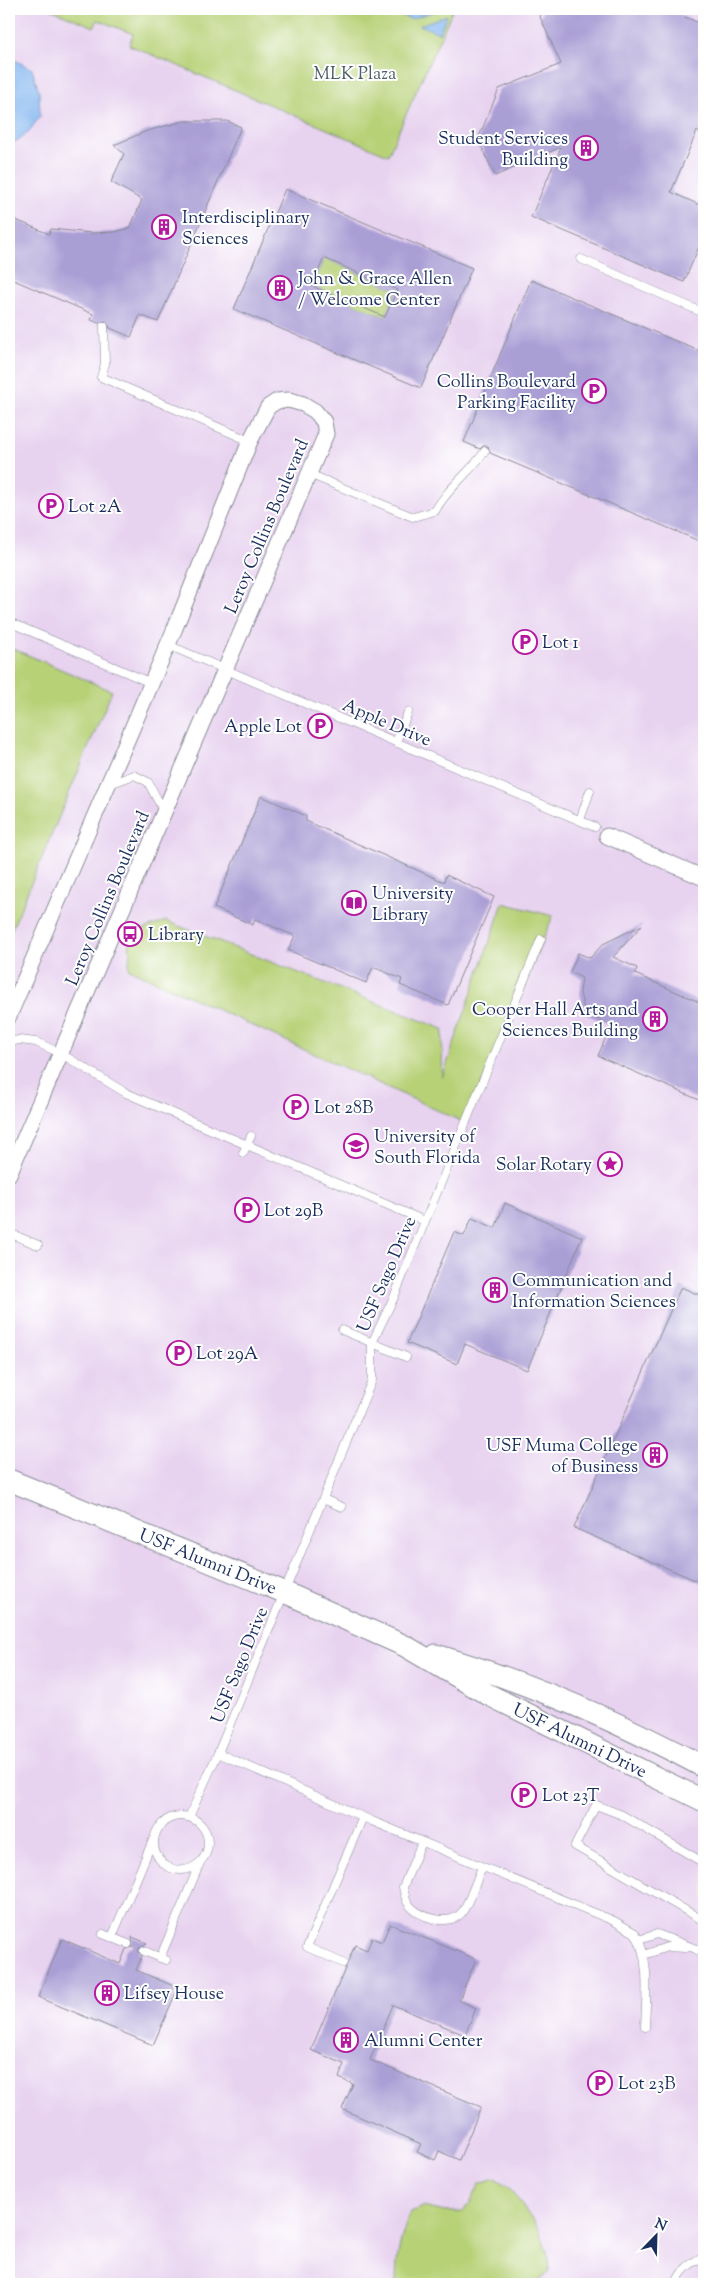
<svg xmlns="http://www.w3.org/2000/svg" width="713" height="2293" font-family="'Sorts Mill Goudy',serif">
<rect width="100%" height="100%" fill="#fff"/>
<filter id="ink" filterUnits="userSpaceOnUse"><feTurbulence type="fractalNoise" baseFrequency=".02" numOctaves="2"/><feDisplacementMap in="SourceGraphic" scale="10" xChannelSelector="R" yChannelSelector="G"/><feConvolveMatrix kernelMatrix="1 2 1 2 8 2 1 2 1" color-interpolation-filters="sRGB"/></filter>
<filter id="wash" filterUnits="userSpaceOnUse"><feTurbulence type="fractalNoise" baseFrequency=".0096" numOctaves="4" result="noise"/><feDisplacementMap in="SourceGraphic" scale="20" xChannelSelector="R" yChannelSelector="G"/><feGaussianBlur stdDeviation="1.12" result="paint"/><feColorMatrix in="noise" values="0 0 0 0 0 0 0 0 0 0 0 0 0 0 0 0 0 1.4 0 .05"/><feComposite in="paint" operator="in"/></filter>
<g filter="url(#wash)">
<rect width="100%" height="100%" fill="#f4e6ce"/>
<!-- built -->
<path fill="#e7d2ef" d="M9 9H704V2284H9Z"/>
<!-- green -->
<path fill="#b7d177" stroke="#69806a" d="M50 9H453L388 155 129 45 133 34 98 20 94 27Z
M324 258 397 290 385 317 312 286Z
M9 647 112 691 9 936Z
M503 903 553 916 465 1123 129 969 130 934 166 921 443 1029 442 1078Z
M495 2178 509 2187 540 2231 548 2255 549 2273 534 2284H396C396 2258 400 2236 411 2212L422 2207 446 2212H460L471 2202 480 2183Z"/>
<!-- water -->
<path fill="#83b6f0" stroke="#4f72a7" d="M386 9H442L410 19Z
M447 15 439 33 420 25Z
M15 60 32 69 39 91 40 116 28 133 9 146V64Z"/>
<g id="blocks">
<!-- building -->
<path fill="#aa9fd5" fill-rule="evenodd" d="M543 9H666L704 25V135L697 131 671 192 704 207V235L684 282 531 217 561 147 495 176 478 139 499 89 561 64 540 17Z
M184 121H227L241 127 158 322 140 315 131 337 110 328 106 321 99 323 91 320 93 314 9 278V217L49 234 51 229 91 233 115 232 130 228 142 200 111 182 124 154 114 145 147 131Z
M285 189 472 268 421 388 234 309ZM324 258 397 290 385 317 312 286Z
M531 280 704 353V543L490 453 488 446H483L480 449 464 442Z
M261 796 306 816V821L444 882 446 875 494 897 448 1005 400 985 402 979 373 967 366 983 288 950 295 936 255 919 253 925 214 908Z
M642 925 613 957 637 968 635 974 704 1004V1102L598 1056 611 1025 585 1014 580 993 582 978 570 972 578 953 590 958 603 944Z
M505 1203 582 1237 527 1370 465 1344 457 1364 407 1343 454 1232 464 1236 472 1218 495 1228Z
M681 1287 704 1297V1584L574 1528Z
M390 1924 476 1959 459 2000 476 2008 465 2035 393 2005 370 2060 481 2107 459 2160 439 2151 435 2160 417 2152 421 2144 342 2109 353 2084 339 2078 344 2064 311 2050 355 1945 367 1950 372 1938 382 1942Z
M132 1937 147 1943 139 1948V1952L142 1956 136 1970 178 1988 153 2045 38 1997 62 1939 120 1964 126 1949 133 1947Z"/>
</g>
</g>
<g filter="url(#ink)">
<use href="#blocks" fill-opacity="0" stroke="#888a96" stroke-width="1"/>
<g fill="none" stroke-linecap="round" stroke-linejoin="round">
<defs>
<path id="lane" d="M581 259 704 313
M104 326 105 364 101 377 250 441
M309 474 413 517 435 511C448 487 470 473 485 451
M9 622 151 683
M168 645 595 827
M396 742 408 712
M110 784 134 775 148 782 163 810
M580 820 590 791
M541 939 394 1297 372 1343V1380L218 1753 372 1821 614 1921 635 1933C651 1959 646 1998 645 2027
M9 1042 19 1040 36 1042 60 1053 126 1093 247 1145 251 1136
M243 1153 247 1145 425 1221
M9 1233 38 1245
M342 1330 406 1357
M323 1499 342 1507
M154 1843a27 27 0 1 1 54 0a27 27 0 1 1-54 0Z
M189 1817 218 1753
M422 1842 403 1887C404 1892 405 1898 408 1903 417 1918 452 1928 463 1911 471 1898 476 1881 482 1867
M704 1863 622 1815 596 1805 575 1846 704 1921
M103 1934 128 1944
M112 1937 153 1840
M639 1940 657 1934 696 1949 704 1954
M144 1951 166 1960
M644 1955 667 1947 686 1948
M160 1958 200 1863
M343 1963 307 1947 363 1817
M676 2284C680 2270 692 2262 704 2256"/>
<path id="street" d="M607 836 704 878
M9 1016 175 628 250 441 268 407 277 401 289 400 303 404 315 411 324 422 326 434 9 1174"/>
<path id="secondary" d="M9 1480 284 1592 405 1646 489 1695 704 1801
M436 1655C529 1682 619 1722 704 1767"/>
</defs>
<!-- lane casing -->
<use href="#lane" stroke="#888a96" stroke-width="9"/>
<!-- street casing -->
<use href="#street" stroke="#888a96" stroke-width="17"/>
<!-- secondary casing -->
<use href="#secondary" stroke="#888a96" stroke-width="23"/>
<!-- lane -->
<use href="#lane" stroke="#fff" stroke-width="8"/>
<!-- street -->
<use href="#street" stroke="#fff" stroke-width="15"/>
<!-- secondary -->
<use href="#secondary" stroke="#fff" stroke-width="21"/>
</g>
</g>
<!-- icons -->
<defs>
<symbol id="building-ring" viewBox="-11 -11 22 22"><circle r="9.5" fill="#fff" stroke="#b5179e" stroke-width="1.5"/><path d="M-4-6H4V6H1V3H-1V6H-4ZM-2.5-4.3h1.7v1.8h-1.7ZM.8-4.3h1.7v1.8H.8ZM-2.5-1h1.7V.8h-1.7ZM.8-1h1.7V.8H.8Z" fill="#b5179e"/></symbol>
<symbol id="parking-ring" viewBox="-11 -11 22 22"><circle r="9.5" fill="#fff" stroke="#b5179e" stroke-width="1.5"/><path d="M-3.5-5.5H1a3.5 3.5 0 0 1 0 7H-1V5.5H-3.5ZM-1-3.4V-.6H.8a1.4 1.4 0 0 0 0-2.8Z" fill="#b5179e"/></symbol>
<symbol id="library-ring" viewBox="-11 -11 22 22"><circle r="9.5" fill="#fff" stroke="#b5179e" stroke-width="1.5"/><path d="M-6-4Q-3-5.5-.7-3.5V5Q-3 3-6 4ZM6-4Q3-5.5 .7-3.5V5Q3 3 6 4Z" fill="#b5179e"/></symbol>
<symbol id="bus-ring" viewBox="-11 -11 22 22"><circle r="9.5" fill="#fff" stroke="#b5179e" stroke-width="1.5"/><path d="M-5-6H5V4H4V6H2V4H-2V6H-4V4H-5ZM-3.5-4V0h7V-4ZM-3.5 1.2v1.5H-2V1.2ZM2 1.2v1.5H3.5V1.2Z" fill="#b5179e"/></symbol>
<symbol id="university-ring" viewBox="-11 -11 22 22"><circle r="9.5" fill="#fff" stroke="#b5179e" stroke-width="1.5"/><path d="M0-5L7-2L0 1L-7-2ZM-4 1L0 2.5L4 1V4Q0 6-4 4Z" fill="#b5179e"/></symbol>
<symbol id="sight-ring" viewBox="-11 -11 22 22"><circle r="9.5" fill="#fff" stroke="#b5179e" stroke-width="1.5"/><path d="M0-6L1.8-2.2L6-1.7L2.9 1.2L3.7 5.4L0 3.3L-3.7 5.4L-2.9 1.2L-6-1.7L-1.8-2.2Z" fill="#b5179e"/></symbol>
</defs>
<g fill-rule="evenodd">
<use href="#building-ring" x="572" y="134" width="28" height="28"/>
<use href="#building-ring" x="150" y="213" width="28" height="28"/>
<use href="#building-ring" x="266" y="274" width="28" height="28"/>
<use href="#parking-ring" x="580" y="377" width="28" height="28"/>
<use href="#parking-ring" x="37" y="492" width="28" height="28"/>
<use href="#parking-ring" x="511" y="628" width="28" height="28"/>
<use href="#parking-ring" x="306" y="712" width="28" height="28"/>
<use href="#library-ring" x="340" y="889" width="28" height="28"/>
<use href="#bus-ring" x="116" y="920" width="28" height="28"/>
<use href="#building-ring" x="641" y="1005" width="28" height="28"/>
<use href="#parking-ring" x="282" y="1093" width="28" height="28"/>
<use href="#university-ring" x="342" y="1132" width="28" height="28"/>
<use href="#sight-ring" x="596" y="1150" width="28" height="28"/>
<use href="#parking-ring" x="233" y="1196" width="28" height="28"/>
<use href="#building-ring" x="481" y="1276" width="28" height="28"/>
<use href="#parking-ring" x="165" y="1339" width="28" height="28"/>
<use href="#building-ring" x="641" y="1441" width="28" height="28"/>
<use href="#parking-ring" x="510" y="1781" width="28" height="28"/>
<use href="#building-ring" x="93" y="1979" width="28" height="28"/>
<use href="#building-ring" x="332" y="2026" width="28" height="28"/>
<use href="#parking-ring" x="586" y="2069" width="28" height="28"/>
</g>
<g text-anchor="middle" stroke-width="4" stroke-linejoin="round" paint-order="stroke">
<!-- park labels -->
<g font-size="18" fill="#4a6066" stroke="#fff">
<text x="355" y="79">MLK Plaza</text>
</g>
<!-- poi labels -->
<g font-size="18" fill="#1b2f5e" stroke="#fff" text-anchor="start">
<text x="568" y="144" text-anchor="end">Student Services<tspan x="568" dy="21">Building</tspan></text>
<text x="182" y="223">Interdisciplinary<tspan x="182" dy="21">Sciences</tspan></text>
<text x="298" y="284">John &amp; Grace Allen<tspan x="298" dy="21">/ Welcome Center</tspan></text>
<text x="576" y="387" text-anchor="end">Collins Boulevard<tspan x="576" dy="21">Parking Facility</tspan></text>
<text x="68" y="512">Lot 2A</text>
<text x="542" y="648">Lot 1</text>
<text x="302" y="732" text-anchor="end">Apple Lot</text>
<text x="372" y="899">University<tspan x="372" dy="21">Library</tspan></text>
<text x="148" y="940">Library</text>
<text x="638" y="1015" text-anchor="end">Cooper Hall Arts and<tspan x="638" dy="21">Sciences Building</tspan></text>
<text x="314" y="1113">Lot 28B</text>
<text x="374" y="1142">University of<tspan x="374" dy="21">South Florida</tspan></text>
<text x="592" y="1170" text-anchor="end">Solar Rotary</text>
<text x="264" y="1216">Lot 29B</text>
<text x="512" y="1286">Communication and<tspan x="512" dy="21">Information Sciences</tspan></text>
<text x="196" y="1359">Lot 29A</text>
<text x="638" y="1451" text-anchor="end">USF Muma College<tspan x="638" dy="21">of Business</tspan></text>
<text x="542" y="1801">Lot 23T</text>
<text x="124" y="1999">Lifsey House</text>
<text x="364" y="2046">Alumni Center</text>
<text x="618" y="2089">Lot 23B</text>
</g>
<!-- street labels -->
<g font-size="18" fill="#1b2f5e" stroke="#fff">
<text transform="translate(266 526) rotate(-67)" y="6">Leroy Collins Boulevard</text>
<text transform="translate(387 722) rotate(23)" y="6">Apple Drive</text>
<text transform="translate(107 898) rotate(-67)" y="6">Leroy Collins Boulevard</text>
<text transform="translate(386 1274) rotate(-67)" y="6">USF Sago Drive</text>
<text transform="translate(208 1561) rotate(22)" y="6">USF Alumni Drive</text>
<text transform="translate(239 1665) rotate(-68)" y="6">USF Sago Drive</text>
<text transform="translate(580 1740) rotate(26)" y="6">USF Alumni Drive</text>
</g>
</g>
<!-- margin -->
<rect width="713" height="2293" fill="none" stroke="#fff" stroke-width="30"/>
<!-- north arrow -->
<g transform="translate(656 2236) rotate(23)" stroke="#ffffff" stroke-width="4" paint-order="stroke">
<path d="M0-4L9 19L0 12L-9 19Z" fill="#1b2f5e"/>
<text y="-8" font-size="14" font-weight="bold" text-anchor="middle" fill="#1b2f5e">N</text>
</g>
</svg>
